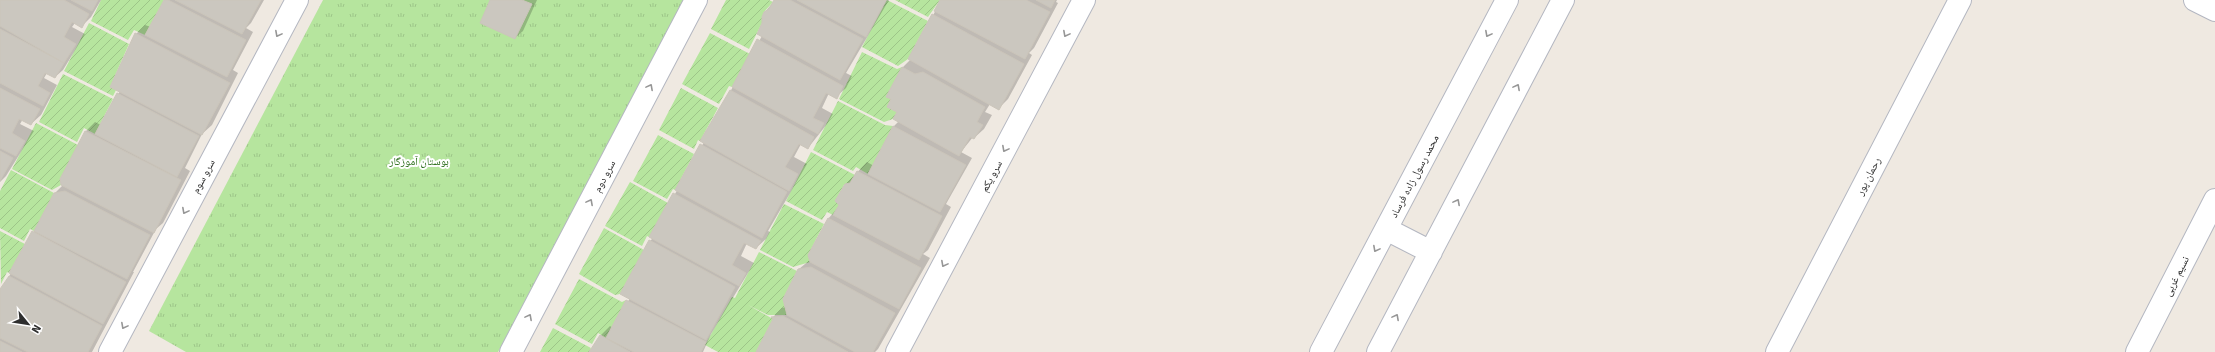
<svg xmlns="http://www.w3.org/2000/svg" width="2215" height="352" font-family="Signika,'Noto Naskh Arabic',sans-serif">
<defs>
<pattern id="park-tufts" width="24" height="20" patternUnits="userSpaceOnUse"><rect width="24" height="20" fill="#b6e59e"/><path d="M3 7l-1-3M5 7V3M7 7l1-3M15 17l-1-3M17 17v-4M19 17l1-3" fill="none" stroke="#9dc588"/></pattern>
<pattern id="garden-furrows" width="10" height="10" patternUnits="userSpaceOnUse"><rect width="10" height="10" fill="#b6e59e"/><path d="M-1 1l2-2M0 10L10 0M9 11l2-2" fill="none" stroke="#9dc588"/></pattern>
</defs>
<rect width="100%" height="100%" fill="#efe9e1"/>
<!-- park -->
<path fill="url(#park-tufts)" d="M323 0H685L498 352H186L149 331Z"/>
<!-- garden -->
<path fill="url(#garden-furrows)" d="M101 0H164L145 35 134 30 128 40 91 21Z
M726 0H769L773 2 764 12 762 17V23L749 49 711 29Z
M887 0 928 21 908 59 898 66 862 47Z
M895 0H940L928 17Z
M89 23 129 44 110 87 116 90 113 96 64 71Z
M710 33 750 54 732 87 729 86 719 104 682 84Z
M862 52 897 69 902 67 886 97 891 99 887 107 897 112 893 119 884 122 839 99Z
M63 74 113 99 95 134 84 128 77 142 39 122Z
M681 88 718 108 700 141 698 140 694 149 659 130Z
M838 101 885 125 893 126 868 174 856 167 853 171 813 150Z
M36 123 78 145 60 179 61 185 52 190 12 169Z
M658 135 694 154 675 190 673 189 667 199 633 181Z
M811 152 855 175 850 183 844 185 835 201 839 205 833 215 827 212 822 220 786 201Z
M11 170 54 193 34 231 30 229 24 241 0 228V191Z
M630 182 668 203 649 237 647 236 642 246 605 226Z
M784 204 824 224 808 255 810 262 793 267 760 250Z
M604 228 644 250 620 294 615 295 579 274Z
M0 231 25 244 9 273 7 272 1 284Z
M759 252 797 271 783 299 787 315H768L748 305 773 319 756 352H718L705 345 732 297 735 298Z
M579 279 622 302 626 300 606 338 598 333 592 344 555 324Z
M553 328 591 348 589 352H540Z"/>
<!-- shadow -->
<path fill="#0003" d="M0 0H101L91 17 82 26 75 23 72 27 85 34 63 70 55 77 47 73 44 78 57 85 41 115 31 124 23 119 20 124 34 131 6 176 0 182Z
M165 0H264L251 23 246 28 253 32 233 70 238 73 212 125 202 134 185 168 190 171 163 223 156 229 133 272H134L92 352H0V293L55 193 63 185 61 179 86 131 95 122 101 125 120 91 136 34 145 25 151 27Z
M491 0H537L523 31 515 38Z
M775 0H889L846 73 852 76 846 88 836 97 829 93 822 108 833 114 827 124 808 148 801 144 794 157 807 164 768 231 770 232 766 239 756 248 747 243 741 256 754 263 711 334 703 352H591L601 335 610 326 613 328 630 298 650 241 653 238 651 237 704 142 702 141 762 36 765 12Z
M941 0H1057L1056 2 1058 3 1034 48 1029 53 1032 55 1008 99 999 108 990 104 985 112 992 115 984 129 974 138 973 137 961 152 972 158 946 204 951 207 928 250 923 254 930 258 878 349 875 352H758L774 319 773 317 782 308 786 307 799 269 811 259 828 219 840 205 845 185 867 162 874 166 894 126 899 121 898 112 892 98 887 96 903 67 910 60Z"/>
<!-- building -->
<path fill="#cbc7bf" stroke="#cbc5ba" d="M0 0H64L89 14 82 28 72 22 64 37 76 44 64 63 0 26Z
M71 0H98L92 11Z
M164 0H168L246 40 227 77 145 35Z
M175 0H261L242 34Z
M490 0H522L532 4 515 39 480 23Z
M774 0H790L863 39 840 80 757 34 762 23V17L764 12 769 9Z
M797 0H886L866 37Z
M940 0H1026L1050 12 1025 59 934 11Z
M1036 0H1055L1051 8Z
M932 14 1024 64 999 110 908 59Z
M0 29 64 63 55 78 45 73 38 86 50 93 43 106 0 83Z
M135 33 230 83 202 135 110 87Z
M757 39 843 86 837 99 826 93 813 118 824 123 818 134 732 87Z
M902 67 915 74 923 72 985 107 977 122 983 125 974 139 970 137 959 156 893 119 897 112 887 107 891 99 886 97Z
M0 88 40 109 31 125 19 119 12 133 25 141 16 156 0 148Z
M730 90 814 137 808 149 799 144 785 167 798 174 789 191 700 141Z
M117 93 199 136 177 177 95 134Z
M893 126 966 165 940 212 868 174Z
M85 131 181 180 154 233 61 185 60 179Z
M700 144 787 192 762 238 675 190Z
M0 151 13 158 0 181Z
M857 171 942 216 919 260 833 215 839 205 835 201 845 184 850 183Z
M65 191 150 235 127 279 34 231 54 193Z
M673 193 761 241 756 249 744 243 732 265 746 273 739 286 649 237Z
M828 218 921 268 899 309 810 262 808 255Z
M32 231 126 282 103 324 9 273Z
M649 240 735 287 706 340 620 294Z
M811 267 895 313 873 352H855L787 315 783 299 798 269Z
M9 276 102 326 88 352H28L0 338V289Z
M626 300 706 342 701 352H634L606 338Z
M783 316 848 352H756L773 319 771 317Z
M600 335 630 352H589Z
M0 341 22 352H0Z"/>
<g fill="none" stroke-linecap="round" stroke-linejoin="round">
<defs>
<path id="minor" d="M2195 0 2215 10
M1386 229 1431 252
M110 352 297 0
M511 352 696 0
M897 352 1084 0
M1321 352 1507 0
M1378 352 1563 0
M1777 352 1960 0
M2137 352 2215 200"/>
</defs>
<!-- minor casing -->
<use href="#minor" stroke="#b4b7c1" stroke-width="24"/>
<!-- minor -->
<use href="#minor" stroke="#fff" stroke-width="22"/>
</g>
<!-- one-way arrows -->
<defs><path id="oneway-chevron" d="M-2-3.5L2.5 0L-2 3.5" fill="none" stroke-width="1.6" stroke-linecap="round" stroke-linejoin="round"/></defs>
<g stroke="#969696">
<use href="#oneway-chevron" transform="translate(278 34) rotate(118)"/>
<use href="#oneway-chevron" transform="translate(1066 34) rotate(118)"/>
<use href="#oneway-chevron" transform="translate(1488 34) rotate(118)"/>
<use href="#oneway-chevron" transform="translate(650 87) rotate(-62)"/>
<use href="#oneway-chevron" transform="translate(1517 87) rotate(-62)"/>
<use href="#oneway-chevron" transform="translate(1005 149) rotate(118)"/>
<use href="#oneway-chevron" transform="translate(590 202) rotate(-62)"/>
<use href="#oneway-chevron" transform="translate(1457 202) rotate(-62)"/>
<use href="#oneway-chevron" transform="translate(185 211) rotate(118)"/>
<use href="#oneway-chevron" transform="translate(1376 249) rotate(118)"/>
<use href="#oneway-chevron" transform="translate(944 264) rotate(118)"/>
<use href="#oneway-chevron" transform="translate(529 317) rotate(-62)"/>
<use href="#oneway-chevron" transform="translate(1396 317) rotate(-62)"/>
<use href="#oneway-chevron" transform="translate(124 326) rotate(118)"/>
</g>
<g text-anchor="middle" stroke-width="4" stroke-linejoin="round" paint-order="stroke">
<!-- park labels -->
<g font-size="11" fill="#2c6e1b" stroke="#fff">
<text x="419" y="165">بوستان آموزگار</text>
</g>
<!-- street labels -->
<g font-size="11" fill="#2e2e2e" stroke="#fff">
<text transform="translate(203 176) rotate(-62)" y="4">سرو سوم</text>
<text transform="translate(604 176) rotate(-62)" y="4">سرو دوم</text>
<text transform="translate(991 176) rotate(-62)" y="4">سرو یکم</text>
<text transform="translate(1414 176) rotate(-62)" y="4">محمد رسول زاده فرساد</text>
<text transform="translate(1868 176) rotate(-63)" y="4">رحمان پور</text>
<text transform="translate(2176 276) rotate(-63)" y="4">نسیم غربی</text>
</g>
</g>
<!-- north arrow -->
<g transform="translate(28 324) rotate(120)" stroke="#ffffff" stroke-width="3" paint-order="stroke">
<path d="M0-3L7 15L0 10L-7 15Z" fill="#2e2e2e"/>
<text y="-6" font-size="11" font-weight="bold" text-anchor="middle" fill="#2e2e2e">N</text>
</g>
</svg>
